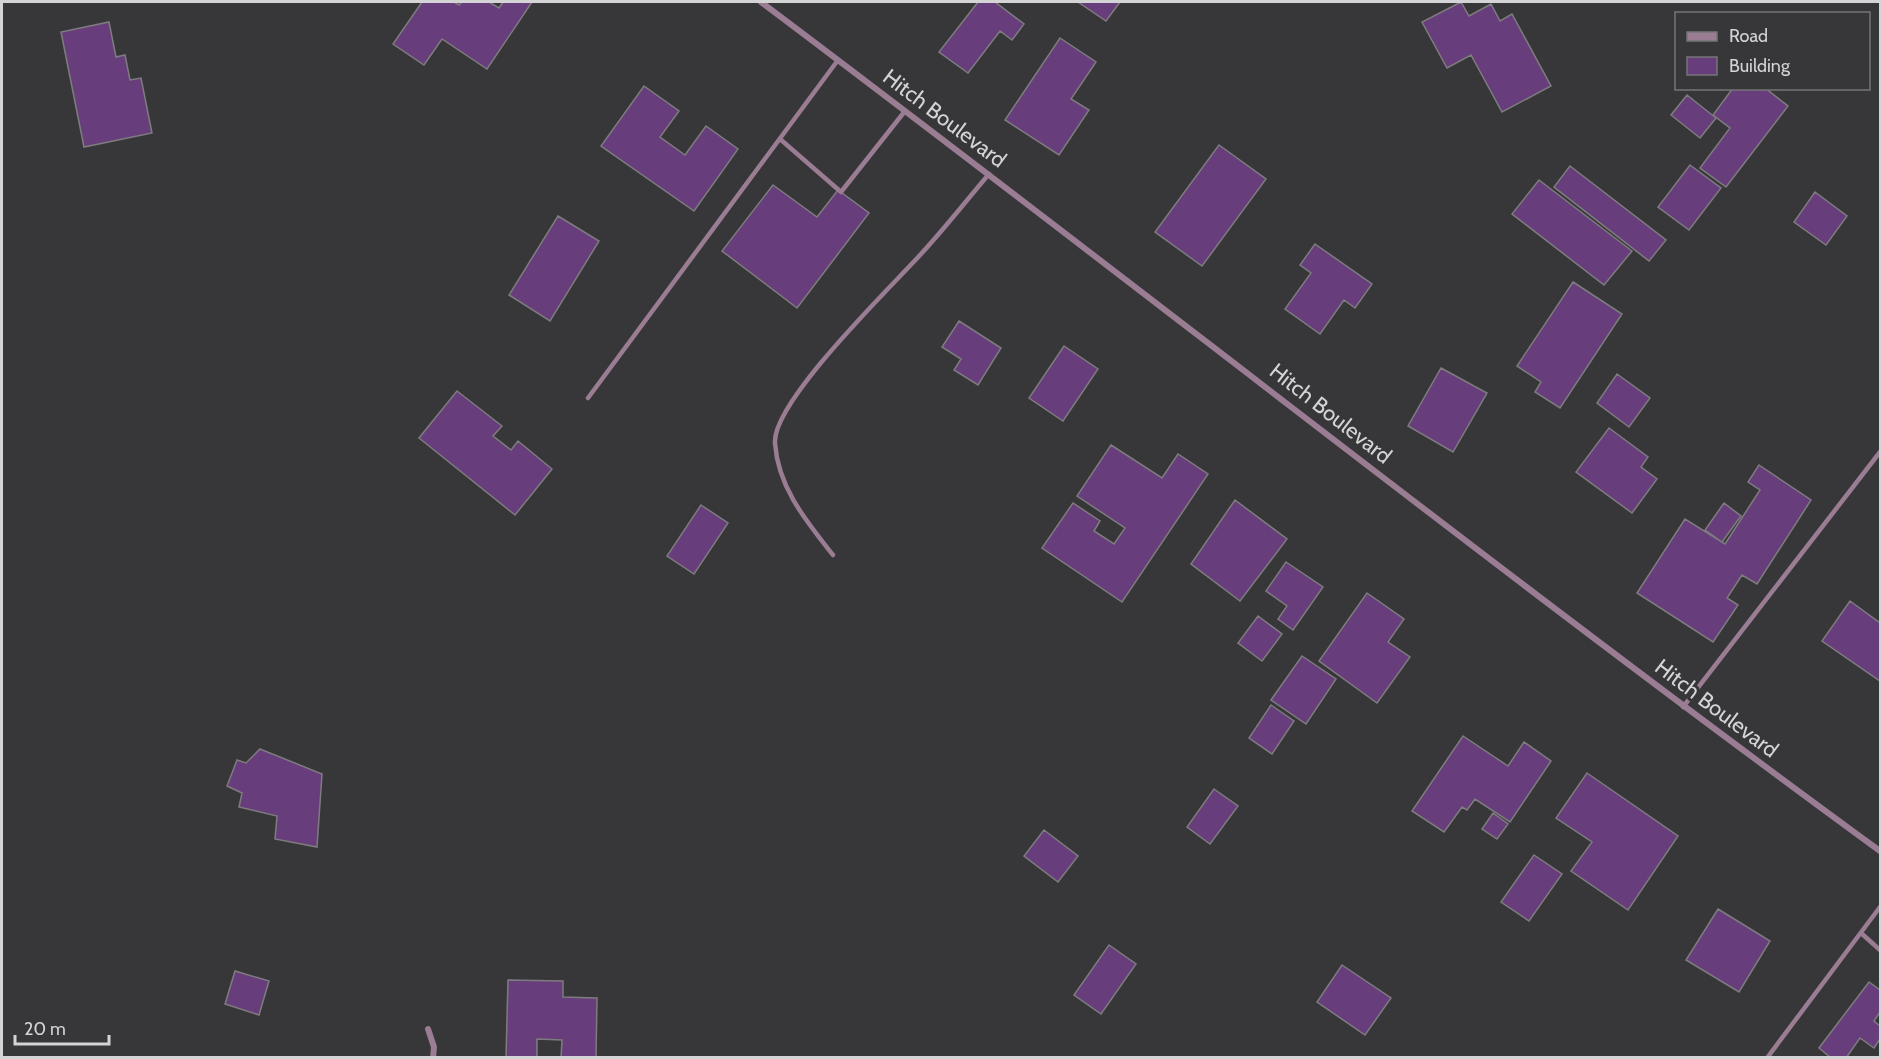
<svg xmlns="http://www.w3.org/2000/svg" width="1882" height="1059" font-family="Cabin,sans-serif">
<rect width="100%" height="100%" fill="#37373a"/>
<!-- building -->
<path fill="#673e7b" stroke="#7e7c7f" stroke-width="1.5" d="M422 2H454L459 5 462 2H489L499 8 503 2H532L487 69 442 39 424 65 393 44Z
M978 2H995L1024 24 1012 40 1000 31 968 73 939 52Z
M1078 2H1120L1106 21Z
M1461 2 1469 16 1491 4 1500 21 1512 14 1551 86 1502 112 1471 55 1447 68 1422 22Z
M109 22 116 57 125 55 130 80 141 78 152 133 84 147 61 32Z
M1060 38 1096 62 1071 99 1089 110 1059 155 1005 120Z
M644 86 679 111 660 137 685 155 706 126 738 149 694 211 601 146Z
M1733 88H1765L1788 106 1726 187 1700 168 1730 128 1713 115Z
M1687 95 1716 118 1700 138 1671 115Z
M1219 145 1266 179 1202 266 1155 232Z
M1690 165 1721 188 1689 230 1658 207Z
M1570 166 1666 240 1649 261 1554 187Z
M1539 180 1632 251 1604 285 1512 214Z
M773 185 817 217 838 190 869 213 797 308 722 251Z
M1815 192 1847 216 1826 245 1794 222Z
M558 216 599 241 550 321 509 295Z
M1315 244 1372 284 1355 308 1344 300 1320 334 1285 309 1311 273 1300 265Z
M1573 282 1622 314 1560 408 1535 392 1541 382 1517 366Z
M959 321 1001 348 978 385 954 370 961 359 942 347Z
M1064 346 1098 369 1063 421 1029 398Z
M1441 368 1487 393 1453 452 1408 426Z
M1617 374 1650 398 1629 427 1597 403Z
M457 391 502 426 493 436 511 450 518 441 552 469 515 515 419 438Z
M1609 428 1648 457 1641 467 1657 479 1632 513 1576 472Z
M1111 445 1162 478 1178 454 1208 474 1122 602 1042 548 1073 503 1100 521 1094 531 1114 544 1125 528 1077 496Z
M1759 465 1811 500 1757 584 1742 575 1727 598 1738 605 1713 642 1637 593 1685 519 1725 544 1760 490 1748 482Z
M1235 500 1287 539 1240 601 1191 564Z
M1724 503 1741 516 1722 542 1705 530Z
M701 505 728 523 694 574 667 556Z
M1286 562 1323 587 1293 630 1278 619 1287 606 1266 591Z
M1367 593 1404 619 1388 642 1410 657 1377 703 1319 661Z
M1850 601 1880 623V681L1822 641Z
M1258 616 1282 634 1262 661 1238 643Z
M1302 656 1336 679 1306 724 1271 700Z
M1271 705 1294 721 1272 754 1249 738Z
M1463 736 1508 766 1524 742 1551 761 1510 822 1475 799 1467 810 1462 807 1444 832 1412 811Z
M260 749 322 774 317 847 275 839 277 816 239 807 242 793 227 786 237 760 246 763Z
M1587 773 1678 836 1628 910 1571 871 1592 842 1556 818Z
M1214 789 1238 806 1210 844 1187 827Z
M1493 813 1508 824 1497 839 1482 829Z
M1044 830 1078 856 1058 882 1024 856Z
M1534 855 1562 874 1529 921 1501 902Z
M1718 909 1770 941 1739 992 1686 960Z
M1109 945 1136 964 1101 1014 1074 995Z
M1342 965 1391 998 1365 1035 1317 1002Z
M235 971 269 981 259 1015 225 1004Z
M508 980 563 981V997L597 998 596 1058H561L562 1040 537 1039V1058H506Z
M1869 982 1880 990V1012L1874 1021 1880 1026V1039L1874 1048 1860 1038 1846 1058H1831L1819 1048Z"/>
<g fill="none" stroke-linecap="round" stroke-linejoin="round">
<!-- lane -->
<path stroke="#9a7c93" stroke-width="4.5" d="M780 139 841 192 905 111
M588 398 838 60
M833 555C807 522 778 488 775 443 772 402 891 287 921 254 945 228 966 201 989 174
M1683 707 1880 452
M1861 933 1880 950
M1767 1058 1880 907"/>
<!-- street -->
<path stroke="#9a7c93" stroke-width="6" d="M761 2C1135 283 1502 575 1880 851
M428 1029 434 1047 433 1058"/>
</g>
<g text-anchor="middle" stroke-width="6" stroke-linejoin="round" paint-order="stroke">
<!-- street labels -->
<g font-size="22" fill="#d4d4d6" stroke="#37373a">
<text transform="translate(945 118) rotate(37)" y="8">Hitch Boulevard</text>
<text transform="translate(1331 413) rotate(38)" y="8">Hitch Boulevard</text>
<text transform="translate(1717 708) rotate(37)" y="8">Hitch Boulevard</text>
</g>
</g>
<!-- border -->
<rect width="1882" height="1059" fill="none" stroke="#d4d4d6" stroke-width="6"/>
<!-- legend -->
<rect x="1675" y="12" width="195" height="78" fill="#37373a" stroke="#767678" stroke-width="1.5"/>
<rect x="1687" y="32" width="30" height="9" fill="#9a7c93" stroke="#767678" stroke-width="1.5"/>
<text x="1729" y="42" font-size="18" fill="#d4d4d6">Road</text>
<rect x="1687" y="57" width="30" height="18" fill="#673e7b" stroke="#767678" stroke-width="1.5"/>
<text x="1729" y="72" font-size="18" fill="#d4d4d6">Building</text>
<!-- scale -->
<path d="M15 1035v9h94v-9" fill="none" stroke="#d4d4d6" stroke-width="3"/>
<text x="24" y="1035" font-size="18" fill="#d4d4d6" stroke="#37373a" stroke-width="4.5" paint-order="stroke">20 m</text>
</svg>
